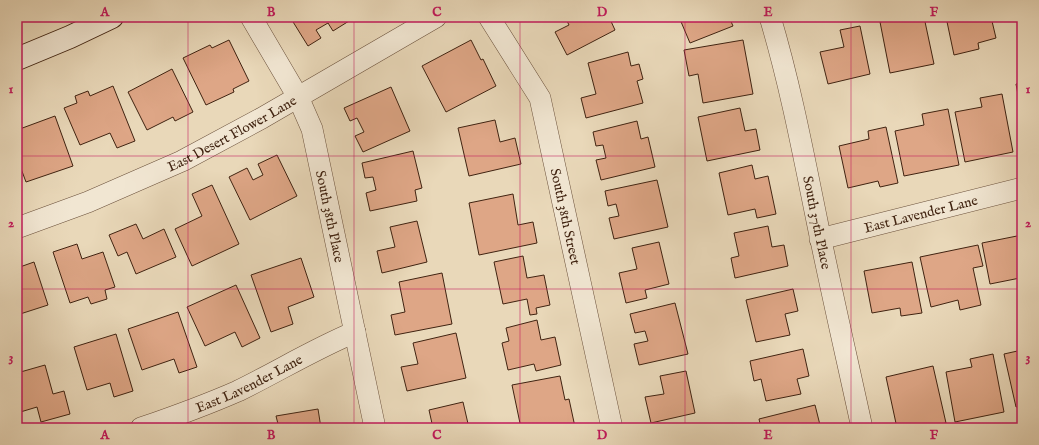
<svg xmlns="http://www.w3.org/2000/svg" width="1039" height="445" font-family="'IM FELL English',serif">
<rect width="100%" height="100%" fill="#e9d8b9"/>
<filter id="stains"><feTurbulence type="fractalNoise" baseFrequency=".005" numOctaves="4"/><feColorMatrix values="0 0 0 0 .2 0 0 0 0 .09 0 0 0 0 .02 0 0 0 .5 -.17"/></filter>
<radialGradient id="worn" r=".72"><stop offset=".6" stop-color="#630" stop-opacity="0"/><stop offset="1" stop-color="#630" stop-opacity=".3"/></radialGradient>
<!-- building -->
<path fill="#dea686" stroke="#402311" d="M290 17H347L349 21 333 31 328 23 316 30 321 38 308 46Z
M565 17H609L615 30 567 55 555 32 569 25Z
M679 17H729L733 26 690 43Z
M903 17H924L934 64 890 73 880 22Z
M946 17H991L996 38 978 43 979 49 954 55Z
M860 26 870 74 828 84 820 52 844 47 840 30Z
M229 40 249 81 233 89 234 92 206 105 183 58 210 45 212 48Z
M471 40 481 60 483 59 496 86 446 112 422 66Z
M743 40 753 94 703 103 698 74 689 76 684 50Z
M628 52 631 66 639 64 643 79 637 81 643 103 586 118 581 98 596 94 588 63Z
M172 69 193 112 175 121 173 117 147 130 128 92Z
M1022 83V116L1016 84Z
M113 86 135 141 117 148 110 133 80 145 64 108 77 103 75 96 88 91 90 96Z
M391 87 410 131 363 152 355 136 364 132 357 118 350 121 344 108Z
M1002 94 1013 152 965 162 955 112 982 107 980 98Z
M740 108 745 131 756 129 760 150 707 161 698 117Z
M948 109 959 165 904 176 895 131 924 125 922 114Z
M55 116 73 166 26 182 17 158V130Z
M495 120 500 142 515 138 521 164 469 176 458 128Z
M637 121 641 139 648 137 655 167 601 180 596 160 606 158 603 145 596 146 593 132Z
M886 127 898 183 880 187 878 181 848 188 839 146 869 139 868 131Z
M413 151 422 188 415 190 417 201 370 211 366 193 376 190 373 177 365 178 362 163Z
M277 155 297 196 250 220 229 177 247 168 253 180 263 175 258 164Z
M752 165 755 179 768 176 776 214 757 218 755 209 728 215 719 173Z
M657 180 668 227 614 239 609 218 619 216 616 204 608 206 605 191Z
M212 185 239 244 192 266 175 229 202 216 192 194Z
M513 194 518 225 533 222 537 243 479 255 469 203Z
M417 221 427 262 382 273 377 251 395 247 390 227Z
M136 224 143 239 164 229 176 257 136 274 127 252 118 256 109 235Z
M768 226 772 247 784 245 788 266 735 278 731 258 739 256 734 233Z
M1022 235V287L1020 278 990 284 982 243Z
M659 242 669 284 645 290 647 298 626 303 619 273 637 269 632 248Z
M77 244 82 259 103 252 115 287 105 290 107 299 91 304 88 297 70 303 53 252Z
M978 245 983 266 973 268 981 305 960 310 958 300 931 307 920 257Z
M523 256 527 278 544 275 550 305 536 308 537 314 530 315 527 299 503 304 494 262Z
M301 258 314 297 288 307 293 324 271 332 251 275Z
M34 262 48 305 17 315V286H19L17 280V268Z
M912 262 922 313 901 316 900 308 872 313 864 271Z
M442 273 452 324 395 335 391 315 405 312 399 282Z
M236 285 260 338 242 347 235 332 205 346 187 307Z
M793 289 798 311 785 314 790 335 756 342 746 300Z
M675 303 688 354 639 365 634 344 648 341 645 331 635 333 630 314Z
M178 312 197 367 179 373 174 359 142 370 128 329Z
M537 320 541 340 555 337 561 365 536 371 534 364 508 370 502 343 509 341 506 328Z
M456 333 466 378 407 391 401 367 418 364 413 343Z
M116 334 133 391 114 397 110 383 87 390 74 347Z
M803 349 809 376 797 379 801 394 766 401 761 379 754 381 750 361Z
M1022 350V406L1016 407 1004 354Z
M993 354 1004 412 955 422 946 372 972 367 970 359Z
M45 365 53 394 64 391 70 414 41 422 37 407 17 413V373Z
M933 366 946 423 924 428H897L886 377Z
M686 371 695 413 651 423 645 397 664 394 660 376Z
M560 376 565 400 569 399 575 427 521 428 512 385Z
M463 402 469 428H433L429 410Z
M815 405 820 425 817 426V428H761L759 419Z
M318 409 321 428H279L276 416Z"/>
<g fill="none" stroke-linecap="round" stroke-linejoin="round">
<defs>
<g id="street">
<path id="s1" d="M251 17 298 97 312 129 375 428"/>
<path id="s2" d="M489 17 540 98 612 428"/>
<path id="s3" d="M770 17C790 84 803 152 817 221 831 290 847 359 862 428"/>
<path id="s4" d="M17 228 88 202 182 161 262 118 436 17"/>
<path id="s5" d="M820 239 1022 188"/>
<path id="s6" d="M141 428C173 417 206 405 238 391 277 372 314 349 355 332"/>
</g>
<path id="secondary" d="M17 59 70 37 112 17"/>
</defs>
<!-- street casing -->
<use href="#street" stroke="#6a503b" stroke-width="22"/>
<!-- secondary casing -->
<use href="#secondary" stroke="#402311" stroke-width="24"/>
<!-- street -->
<use href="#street" stroke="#f1e6d2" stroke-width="21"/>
<!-- secondary -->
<use href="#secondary" stroke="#f1e6d2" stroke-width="22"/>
</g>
<!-- grid -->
<path fill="none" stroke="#c2185b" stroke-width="1" stroke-opacity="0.55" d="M188 17V428M354 17V428M520 17V428M685 17V428M851 17V428M17 156H1022M17 289H1022"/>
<g text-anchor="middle" stroke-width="3" stroke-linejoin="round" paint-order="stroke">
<!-- street labels -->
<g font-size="14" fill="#402311" stroke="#f1e6d2">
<text dy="5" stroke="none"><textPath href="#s4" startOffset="235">East Desert Flower Lane</textPath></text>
<text dy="5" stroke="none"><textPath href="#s5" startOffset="104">East Lavender Lane</textPath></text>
<text dy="5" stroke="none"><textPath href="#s1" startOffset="217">South 38th Place</textPath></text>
<text dy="5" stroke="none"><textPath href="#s2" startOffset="217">South 38th Street</textPath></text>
<text dy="5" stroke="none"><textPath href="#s3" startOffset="211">South 37th Place</textPath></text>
<text dy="5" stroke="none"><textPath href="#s6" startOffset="117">East Lavender Lane</textPath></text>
</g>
</g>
<!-- margin -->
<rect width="1039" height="445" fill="none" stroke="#e9d8b9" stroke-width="44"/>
<rect x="22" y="22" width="995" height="401" fill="none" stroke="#c2185b" stroke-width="1.5"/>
<g font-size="13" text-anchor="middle" font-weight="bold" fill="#c2185b">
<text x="105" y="16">A</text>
<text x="271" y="16">B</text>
<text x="437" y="16">C</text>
<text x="602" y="16">D</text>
<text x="768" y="16">E</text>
<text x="934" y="16">F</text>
<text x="11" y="93">1</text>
<text x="1028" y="93">1</text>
<text x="11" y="227">2</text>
<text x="1028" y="227">2</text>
<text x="11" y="361">3</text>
<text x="1028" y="361">3</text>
<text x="105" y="439">A</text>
<text x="271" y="439">B</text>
<text x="437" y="439">C</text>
<text x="602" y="439">D</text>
<text x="768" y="439">E</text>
<text x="934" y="439">F</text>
</g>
<rect width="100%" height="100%" filter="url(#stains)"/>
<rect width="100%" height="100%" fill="url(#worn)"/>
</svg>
